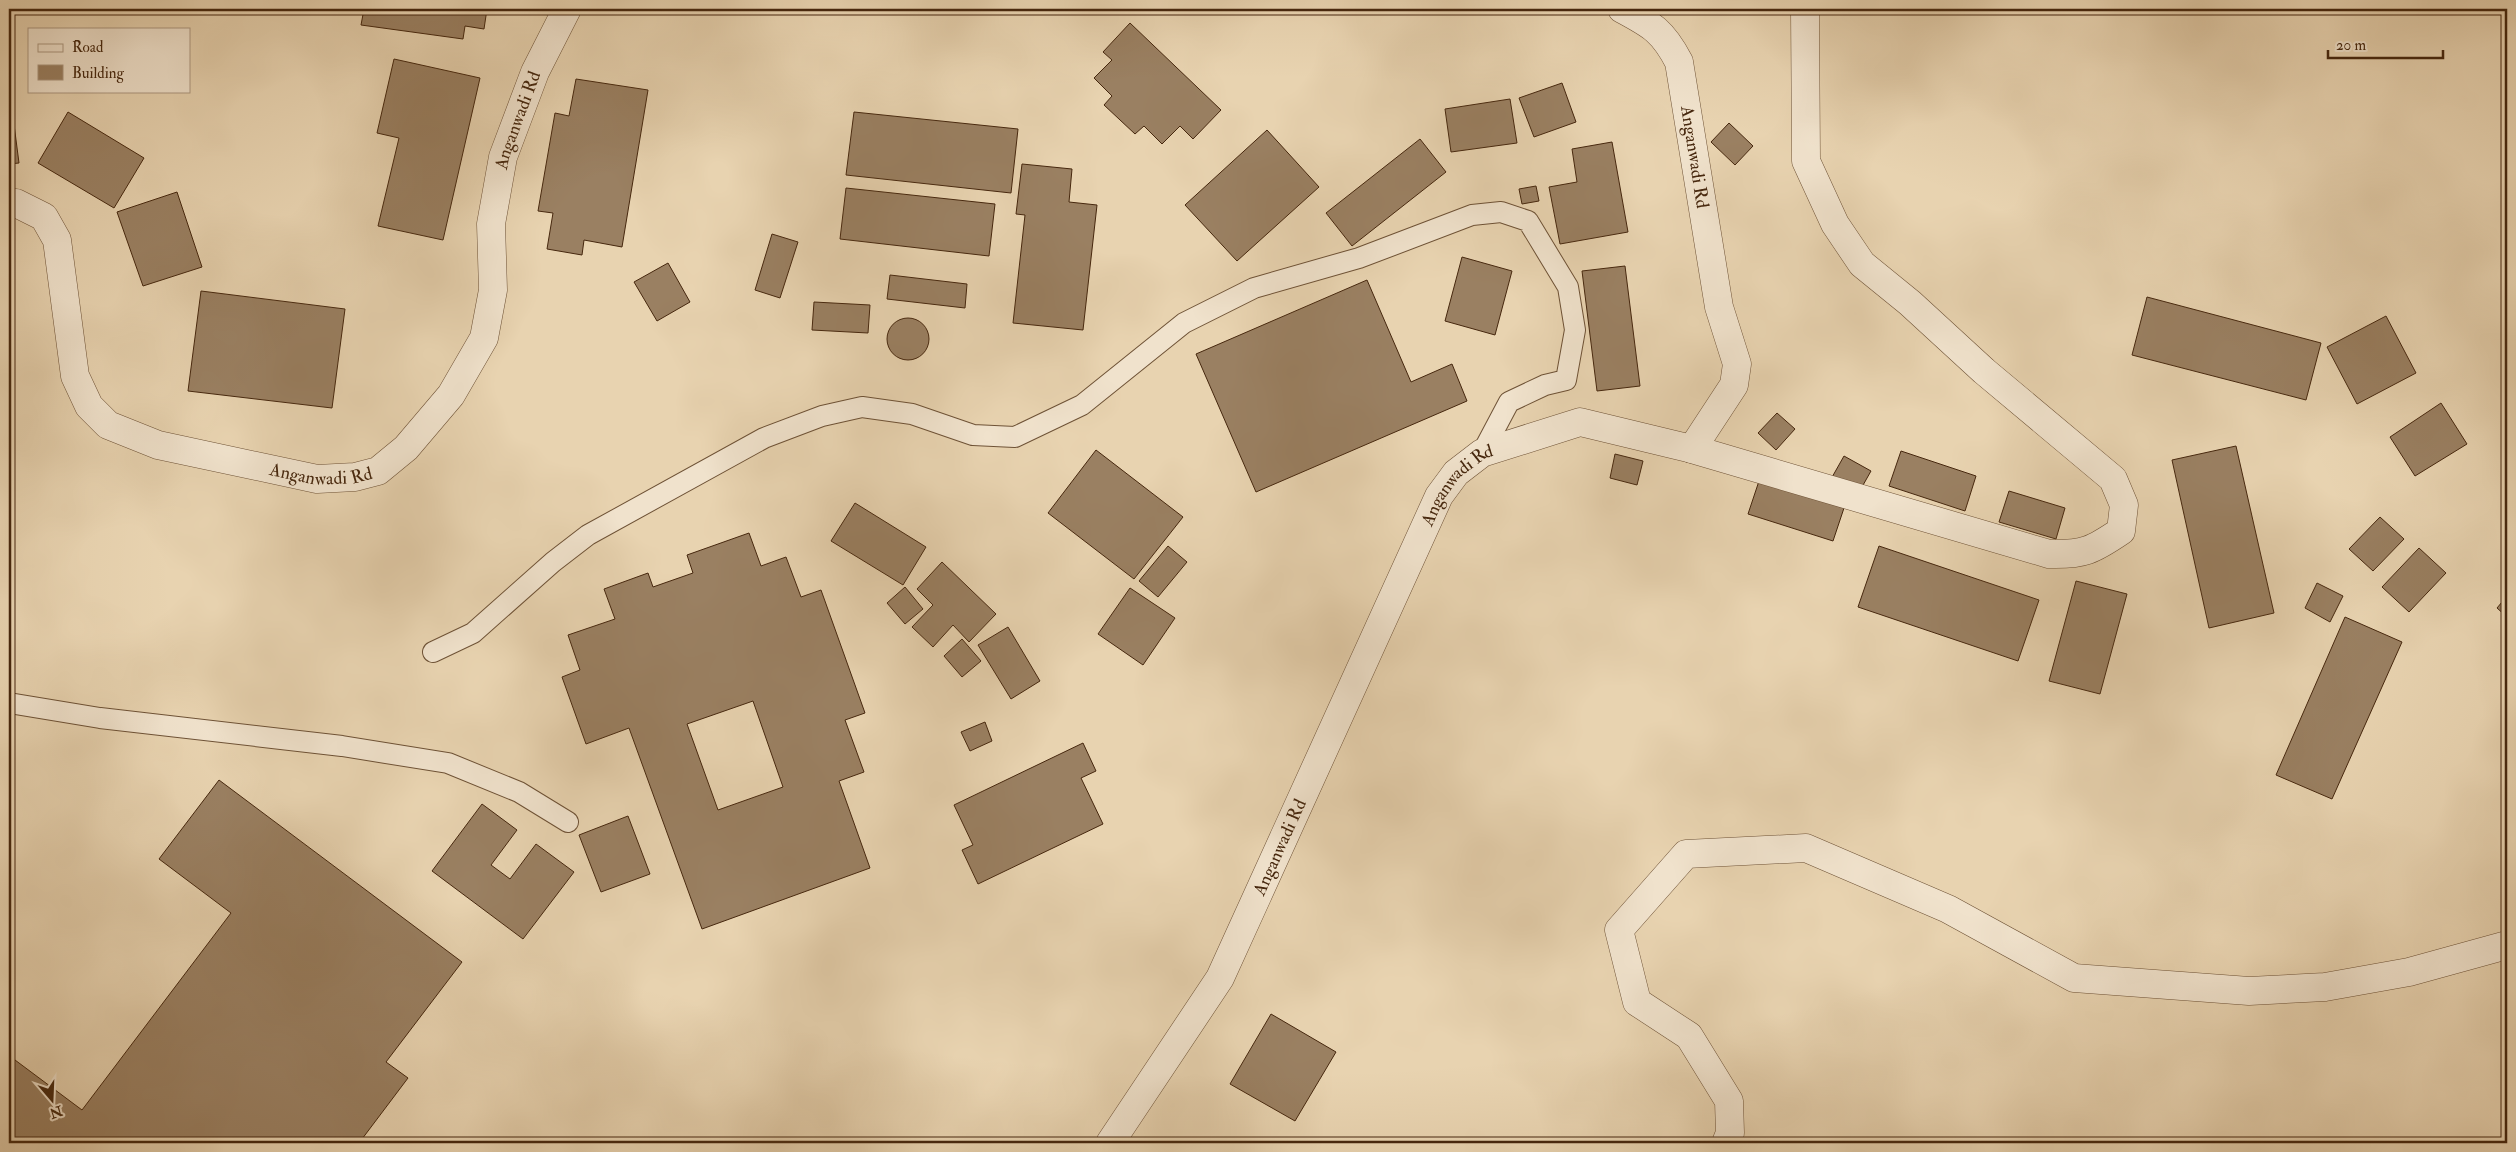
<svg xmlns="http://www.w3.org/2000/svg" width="2516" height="1152" font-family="'IM FELL Double Pica',serif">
<rect width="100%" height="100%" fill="#e8d3b0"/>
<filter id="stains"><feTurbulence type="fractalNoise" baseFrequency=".004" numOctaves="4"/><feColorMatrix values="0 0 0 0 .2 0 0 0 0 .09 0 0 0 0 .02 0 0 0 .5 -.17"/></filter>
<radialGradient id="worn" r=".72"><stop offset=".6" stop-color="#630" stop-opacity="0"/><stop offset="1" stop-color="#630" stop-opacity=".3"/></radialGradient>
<!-- building -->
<path fill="#9a8062" stroke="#46270e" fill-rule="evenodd" d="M364 9H487L484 29 465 26 463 39 361 25Z
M1130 23 1221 110 1193 139 1180 126 1162 144 1144 126 1135 134 1104 105 1112 96 1094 78 1112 60 1103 52Z
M394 59 480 78 443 240 378 226 399 138 377 133Z
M576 79 648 90 622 247 584 240 582 255 547 249 553 213 538 211 555 113 569 116Z
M1562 83 1576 122 1534 137 1519 98Z
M9 86 19 163 9 164Z
M1510 99 1517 143 1451 152 1445 109Z
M68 112 144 158 114 208 38 163Z
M854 112 1018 129 1011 193 846 175Z
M1729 123 1753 146 1735 165 1711 142Z
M1267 130 1319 187 1237 261 1185 205Z
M1420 139 1446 172 1352 246 1326 213Z
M1612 142 1628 232 1560 244 1549 187 1577 182 1572 149Z
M1022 164 1072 169 1069 202 1097 205 1083 330 1013 323 1025 215 1016 214Z
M1536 186 1539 201 1522 204 1519 189Z
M846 188 995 204 989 256 840 239Z
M177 192 202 267 143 286 117 212Z
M772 234 798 242 780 298 755 290Z
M1462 257 1512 271 1495 335 1445 321Z
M668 263 690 302 657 321 634 282Z
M1625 266 1640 386 1597 391 1582 271Z
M890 275 967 284 965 308 887 299Z
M1367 280 1411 382 1452 364 1467 401 1256 492 1196 354Z
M201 291 345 309 332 408 188 391Z
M2147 297 2321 343 2306 400 2132 355Z
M814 302 870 305 868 333 812 330Z
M2386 316 2416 373 2357 404 2327 347Z
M887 339a21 21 0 1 1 42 0a21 21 0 1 1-42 0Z
M2441 403 2467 444 2415 476 2390 437Z
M1777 413 1795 429 1776 450 1758 433Z
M2236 446 2274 613 2209 628 2172 460Z
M1096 450 1183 517 1134 579 1048 513Z
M1901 451 1976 476 1965 511 1889 486Z
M1615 454 1643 461 1637 485 1610 478Z
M1844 456 1871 471 1858 494 1831 479Z
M1759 481 1844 508 1833 541 1748 514Z
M2009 491 2065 508 2056 539 1999 522Z
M855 503 926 547 903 585 831 541Z
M2380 517 2404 539 2373 571 2349 549Z
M749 533 761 566 786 557 801 597 821 590 865 713 845 720 864 772 839 781 870 868 702 929 629 728 586 744 562 677 580 670 568 635 615 619 604 589 648 573 653 587 693 573 687 555ZM753 701 783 787 718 810 687 724Z
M1168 546 1187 562 1158 597 1139 581Z
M1879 546 2039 600 2018 661 1858 607Z
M2419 548 2446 573 2409 612 2382 587Z
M942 562 996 614 969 642 953 625 933 647 912 627 933 605 917 589Z
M2076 581 2127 594 2100 694 2049 681Z
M2317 583 2343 596 2330 622 2305 608Z
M905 587 923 609 905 624 887 603Z
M1130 588 1175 618 1143 665 1098 634Z
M2507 596V617L2497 608Z
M2345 617 2402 642 2332 799 2276 775Z
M1008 627 1040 681 1011 699 978 645Z
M962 639 981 661 962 677 944 656Z
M985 722 992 741 970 751 961 732Z
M1083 743 1096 771 1081 778 1103 824 978 884 962 850 973 845 954 805Z
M219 780 462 962 386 1062 408 1078 359 1143H9V1061L11 1057 82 1110 231 913 159 859Z
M482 804 517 830 491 865 510 879 536 844 574 872 523 939 432 871Z
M628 816 650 874 601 892 579 835Z
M1271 1014 1336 1052 1295 1121 1230 1084Z"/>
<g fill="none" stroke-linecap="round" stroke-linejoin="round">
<defs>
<path id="service" d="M433 652 473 633 553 562 588 535 764 438 822 416 862 407 912 414 973 435 1015 437 1082 405 1184 323 1254 288 1359 258 1472 215 1501 212 1528 221 1568 287 1575 330 1566 380 1545 385 1509 402 1482 453
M9 703 100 718 342 746 448 763 519 792 568 822"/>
<g id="minor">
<path id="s1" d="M9 203H16L44 217 57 240 75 376 89 406 108 425 158 445 317 479 355 477 378 471 406 448 451 395 484 338 493 290 491 224 503 157 535 72 567 9"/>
<path d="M1692 449 2049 554C2084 555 2093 550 2121 531L2124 505 2113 479 1984 371 1910 303 1862 264 1835 224 1806 161 1805 9"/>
<path id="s2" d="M1110 1143 1220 978 1439 496 1456 473 1482 453 1580 422 1692 449 1734 385 1737 364 1719 307 1679 62C1663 31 1652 25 1622 9"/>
<path d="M1726 1143 1730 1133 1729 1101 1689 1036 1637 1002 1619 930 1686 854 1806 848 1948 909 2074 978 2249 991 2325 987 2409 972 2507 945"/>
</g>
</defs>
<!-- service casing -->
<use href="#service" stroke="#6e5236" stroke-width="22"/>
<!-- minor casing -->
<use href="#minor" stroke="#6e5236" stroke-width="29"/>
<!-- service -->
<use href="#service" stroke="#f0e2cc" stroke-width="20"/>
<!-- minor -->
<use href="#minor" stroke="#f0e2cc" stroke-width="28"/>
</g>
<g text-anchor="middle" stroke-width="5" stroke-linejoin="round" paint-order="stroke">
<!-- street labels -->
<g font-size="18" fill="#46270e" stroke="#f0e2cc">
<text dy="6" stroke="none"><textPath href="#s1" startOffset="934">Anganwadi Rd</textPath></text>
<text transform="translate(1695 157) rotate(81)" y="6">Anganwadi Rd</text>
<text dy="6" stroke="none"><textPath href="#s1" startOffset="482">Anganwadi Rd</textPath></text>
<text dy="6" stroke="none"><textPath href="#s2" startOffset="748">Anganwadi Rd</textPath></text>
<text dy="6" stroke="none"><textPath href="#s2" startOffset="342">Anganwadi Rd</textPath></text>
</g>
</g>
<!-- margin -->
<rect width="2516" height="1152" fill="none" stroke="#e8d3b0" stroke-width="30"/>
<rect x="10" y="10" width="2496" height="1132" fill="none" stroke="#46270e" stroke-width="2.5"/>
<rect x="15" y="15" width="2486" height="1122" fill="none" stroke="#46270e"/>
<!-- legend -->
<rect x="28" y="28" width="162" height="65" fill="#f0e2cc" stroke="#ac9780"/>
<rect x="38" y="44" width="25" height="8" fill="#f0e2cc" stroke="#ac9780"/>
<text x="72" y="52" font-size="15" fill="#46270e">Road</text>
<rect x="38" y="65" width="25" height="15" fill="#9a8062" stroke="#ac9780"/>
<text x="72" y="78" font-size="15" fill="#46270e">Building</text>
<!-- north arrow -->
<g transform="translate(52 1100) rotate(161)" stroke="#f0e2cc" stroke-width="4" paint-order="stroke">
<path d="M0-4L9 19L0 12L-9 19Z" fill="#46270e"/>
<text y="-8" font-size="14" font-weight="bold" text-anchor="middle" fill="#46270e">N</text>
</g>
<!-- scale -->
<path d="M2328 50v8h115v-8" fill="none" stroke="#46270e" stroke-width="2.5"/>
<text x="2336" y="50" font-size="15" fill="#46270e" stroke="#f0e2cc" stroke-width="4" paint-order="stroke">20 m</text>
<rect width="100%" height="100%" filter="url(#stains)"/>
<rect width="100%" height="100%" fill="url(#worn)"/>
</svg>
